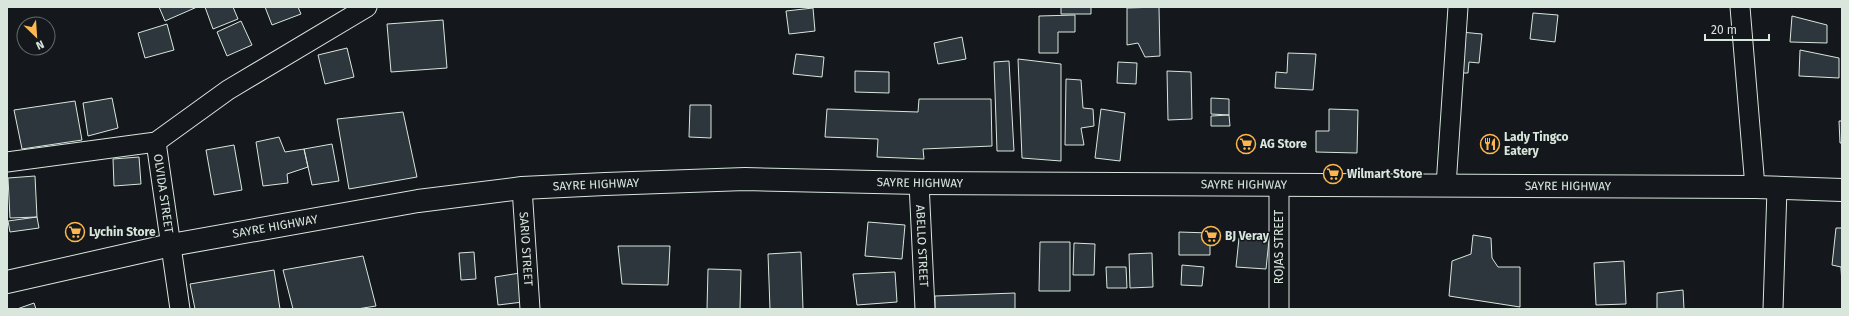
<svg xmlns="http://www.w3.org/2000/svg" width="1849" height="316" font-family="'Fira Sans',sans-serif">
<rect width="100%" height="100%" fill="#14181c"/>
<!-- building -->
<path fill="#2c363c" stroke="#d8e6dc" d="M159 7H197L165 21Z
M205 7H233L238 19 213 29Z
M265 7H298L301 14 272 25Z
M1061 7H1091V14H1061Z
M1159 7 1160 56 1145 57 1138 43 1127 45V8Z
M813 8 815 31 789 34 786 11Z
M1533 13 1558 15 1555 42 1530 39Z
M1075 15V32H1058V53H1039V16Z
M1792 16 1827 25V43L1790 42Z
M443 20 447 68 391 72 387 24Z
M241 21 252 45 227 56 217 32Z
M167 24 174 50 145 58 138 33Z
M1461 32 1482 34 1479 63 1469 62 1468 73H1456Z
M962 37 966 59 938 64 934 43Z
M347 48 354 77 325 84 318 55Z
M1800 50 1839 58V78L1799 76Z
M1288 53 1316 54 1313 90 1275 88 1276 72 1287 73Z
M796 54 824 57 822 77 793 74Z
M1018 59 1061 64V161L1022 158Z
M1009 61 1014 151H997L994 62Z
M1118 62 1137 63 1136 84 1117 83Z
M855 71 889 72V93L855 92Z
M1167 71 1191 72 1192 119 1168 120Z
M1066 79 1081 80 1083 108 1093 109 1094 126 1081 128 1084 145H1065Z
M112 98 118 128 88 136 83 103Z
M1211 98 1229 99V115L1211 114Z
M919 99H991L992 146 923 149 924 159 877 157 878 139 825 137 827 109 918 112Z
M75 101 82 140 22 149 14 110Z
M690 105H711V138L689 137Z
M1101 109 1125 113 1120 161 1095 158Z
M1329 109 1358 110 1357 153 1316 152V131H1329Z
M403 112 417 177 349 189 337 119Z
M1229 115 1230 126H1211V116Z
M1839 121H1842V143H1840Z
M279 137 285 152 304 149 308 167 287 174 288 183 263 186 256 142Z
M332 144 339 181 312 185 304 149Z
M234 145 242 190 214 195 206 150Z
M139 157 141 184 114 186 113 159Z
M35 176 37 217 10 218 8 178Z
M37 217 39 228 10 232 8 221Z
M868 222 905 225 902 259 865 256Z
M1836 228H1842V285L1841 267 1832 265Z
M1179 232 1210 233V255H1179Z
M1473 235 1491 238 1492 258 1498 267H1520V307L1449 296 1452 261 1471 254Z
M1239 238 1269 240 1266 269 1236 267Z
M1040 242H1070V291H1039Z
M1074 243 1095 244 1094 275H1073Z
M618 246H670L668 285 622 284Z
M474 252 476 279 461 280 459 253Z
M801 252 803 309H770L768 254Z
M1152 253 1153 287 1130 288 1129 254Z
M363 256 376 306 357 309H293L283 270Z
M1624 261 1626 304 1596 305 1594 263Z
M1182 265 1204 267 1202 286 1181 285Z
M1106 267H1126L1127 288H1107Z
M708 269 741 270 740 309H707Z
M274 270 280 309H195L190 284Z
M895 272 897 302 857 305 853 274Z
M520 273 523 302 498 305 495 277Z
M1683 290 1684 309H1657V293Z
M1015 293V309H935V296Z
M34 303 36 309H17Z"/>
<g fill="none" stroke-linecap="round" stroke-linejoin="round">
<defs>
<g id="street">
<path d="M1740 7 1755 187"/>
<path id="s1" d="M156 142 180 309"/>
<path d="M7 162 156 142 228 90 367 7"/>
<path id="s2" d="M919 183 925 309"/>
<path d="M1446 186 1458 7"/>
<path id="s3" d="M522 188 530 309"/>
<path d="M1279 309V185"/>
<path d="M1773 309 1777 189"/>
</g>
<g id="highway">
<path id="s4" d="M7 282 171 245 418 201 522 188 605 184 745 179 919 183 1755 187 1842 190"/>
</g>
</defs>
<!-- street casing -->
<use href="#street" stroke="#d8e6dc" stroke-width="21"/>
<!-- highway casing -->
<use href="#highway" stroke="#d8e6dc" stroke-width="24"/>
<!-- street -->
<use href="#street" stroke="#14181c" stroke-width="19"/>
<!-- highway -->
<use href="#highway" stroke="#14181c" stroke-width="22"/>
</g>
<!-- icons -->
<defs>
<symbol id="supermarket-ring" viewBox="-11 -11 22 22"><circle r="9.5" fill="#14181c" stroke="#ffb74d" stroke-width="1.5"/><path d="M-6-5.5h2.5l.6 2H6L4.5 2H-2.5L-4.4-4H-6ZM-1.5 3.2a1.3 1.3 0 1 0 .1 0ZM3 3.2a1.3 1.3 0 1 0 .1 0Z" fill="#ffb74d"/></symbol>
<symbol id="restaurant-ring" viewBox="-11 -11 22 22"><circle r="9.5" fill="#14181c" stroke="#ffb74d" stroke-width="1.5"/><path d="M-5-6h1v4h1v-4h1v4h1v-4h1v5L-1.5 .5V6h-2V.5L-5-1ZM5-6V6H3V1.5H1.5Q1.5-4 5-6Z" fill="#ffb74d"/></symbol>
</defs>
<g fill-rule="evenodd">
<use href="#supermarket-ring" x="1235" y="133" width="22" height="22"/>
<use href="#restaurant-ring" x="1479" y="133" width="22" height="22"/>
<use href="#supermarket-ring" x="1322" y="163" width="22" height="22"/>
<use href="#supermarket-ring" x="64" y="221" width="22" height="22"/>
<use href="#supermarket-ring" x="1200" y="225" width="22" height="22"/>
</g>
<g text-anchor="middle" stroke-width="3" stroke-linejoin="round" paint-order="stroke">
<!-- poi labels -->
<g font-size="12" font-weight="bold" fill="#d8e6dc" stroke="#14181c" text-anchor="start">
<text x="1504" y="141">Lady Tingco<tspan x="1504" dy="14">Eatery</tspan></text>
<text x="1260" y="148">AG Store</text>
<text x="1347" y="178">Wilmart Store</text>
<text x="89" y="236">Lychin Store</text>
<text x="1225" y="240">BJ Veray</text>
</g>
<!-- street labels -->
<g font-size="12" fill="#d8e6dc" stroke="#14181c">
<text dy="4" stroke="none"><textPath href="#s4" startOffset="922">SAYRE HIGHWAY</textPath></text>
<text dy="4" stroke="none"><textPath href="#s4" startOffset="598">SAYRE HIGHWAY</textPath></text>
<text dy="4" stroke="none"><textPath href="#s4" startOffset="1246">SAYRE HIGHWAY</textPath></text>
<text dy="4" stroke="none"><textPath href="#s4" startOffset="1570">SAYRE HIGHWAY</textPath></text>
<text dy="4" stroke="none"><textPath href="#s1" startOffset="52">OLVIDA STREET</textPath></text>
<text dy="4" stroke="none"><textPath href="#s4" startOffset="274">SAYRE HIGHWAY</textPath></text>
<text dy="4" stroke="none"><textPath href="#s2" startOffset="63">ABELLO STREET</textPath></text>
<text transform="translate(1279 247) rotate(-90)" y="4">ROJAS STREET</text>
<text dy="4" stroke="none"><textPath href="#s3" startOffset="61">SARIO STREET</textPath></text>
</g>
</g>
<!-- border -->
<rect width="1849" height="316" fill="none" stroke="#d8e6dc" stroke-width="16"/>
<!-- north arrow -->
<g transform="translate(36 36) rotate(155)"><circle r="19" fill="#14181c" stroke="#626a69"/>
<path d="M0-3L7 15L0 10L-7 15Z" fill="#ffb74d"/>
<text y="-6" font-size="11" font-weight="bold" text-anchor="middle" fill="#d8e6dc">N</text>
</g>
<!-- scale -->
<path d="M1705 34v6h64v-6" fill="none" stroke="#d8e6dc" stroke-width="2"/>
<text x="1711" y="34" font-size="12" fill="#d8e6dc" stroke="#14181c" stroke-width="3" paint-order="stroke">20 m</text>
</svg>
